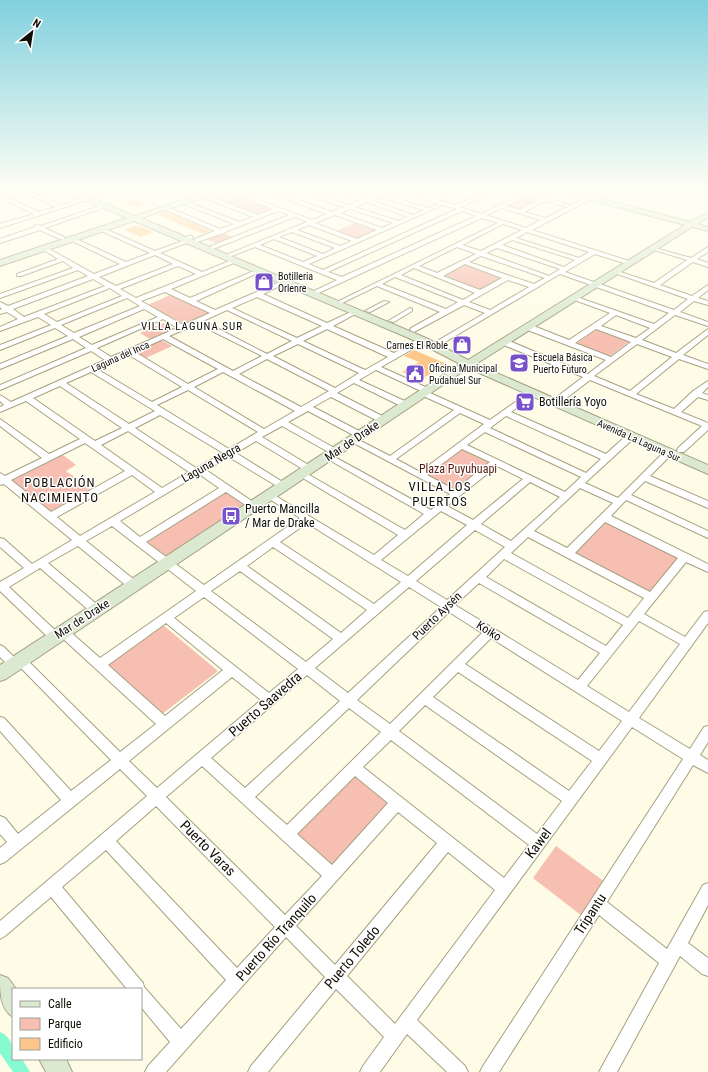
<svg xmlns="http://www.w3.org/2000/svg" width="708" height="1072" font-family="'Roboto Condensed',sans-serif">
<rect width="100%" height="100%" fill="#fefce7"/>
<!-- green -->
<path fill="#f7bfb2" d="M224 190 275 209 258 215 207 196Z
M528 196 542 200 519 211 505 207Z
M356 222 377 230 357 239 336 231Z
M220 232 235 238 218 244 203 238Z
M466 264 503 278 481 290 443 275Z
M172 294 209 313 184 324 148 305Z
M163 323 174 329 150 339 140 333Z
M597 329 630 341 609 357 576 344Z
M161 340 172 346 146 358 135 352Z
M460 448 491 461V463L455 491 424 475Z
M63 455 76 465 66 471 88 486 87 487 90 489 49 512 11 481Z
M225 490 248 505 165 557 144 540Z
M605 521 679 557 649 593 573 553Z
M163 625 218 671 162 714 108 664Z
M354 776 389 804 332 865 297 833Z
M556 846 605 882 582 916 533 878Z"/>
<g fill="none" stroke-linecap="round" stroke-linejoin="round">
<!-- canal -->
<path fill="#86fad0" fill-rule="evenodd" d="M0 1032C12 1037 13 1047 13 1059H22L30 1072H13L0 1053Z"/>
</g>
<!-- building -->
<path fill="#fdc78c" d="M133 198 148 204 137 208 122 202Z
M166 211 211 231 204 234 158 215Z
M133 226H139L153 232 141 237 124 230Z
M414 350 447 364 420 380 402 372 419 362 404 356Z"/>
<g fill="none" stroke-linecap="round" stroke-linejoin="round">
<defs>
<path id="street" d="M18 189H24L61 205 87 197 90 199 0 228V224L34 214 0 198V194L39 212 56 207Z
M110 189H117L94 197 89 196Z
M220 189C228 188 234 193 240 193 247 193 253 189 260 189L245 195 312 220 327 214 273 194 278 193 332 212 344 207 291 189H298L349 205 359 201 323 189C343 187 354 203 374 195L357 189H363L379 193 391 189H402L433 198 457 189H463L438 200 455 205 495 189H501L460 207 481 214 535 189H542L533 194 571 205 593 194H597V196L532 230 632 262 633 263 630 265 595 254 565 272 674 310 688 299 612 272 617 271 654 283 687 260 651 249V247L691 258 708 247V252L697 259 708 263V267L693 262 660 285 692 296 708 285V290L698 298 708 301V305L694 301 680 312 708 322V326L675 315 642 340 676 353 708 329V335L683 355 708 364V369L679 359 636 394 674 409 693 391 708 381V387L702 393 708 395V400L698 397 681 412 708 423V430L684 452H678L677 450 678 448 702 426 590 380 564 400H558V396L583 377 501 344V340H507L588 374 606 360 525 329V325H531L569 340 610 313 572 299 571 298 574 296 654 324 669 313 560 274 435 348H432V344L485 313 464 305 414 332 410 330 411 328 440 312 377 286 338 305 333 304 498 223 482 218 312 296 310 295V293L337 280 255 247 226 258 221 257 307 222 295 217 213 249 211 248V246L289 215 278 211 225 232 224 233 197 242 195 241V239L215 231 162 208 167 207 220 229 234 224 181 203V201H185L239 222 253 217 200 196V194H204L258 215 273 209ZM397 190 438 204 428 208 385 195ZM528 196 540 199 519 210 506 206ZM381 197 423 210 413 215 372 200ZM545 201 567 207 546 218 524 212ZM367 202 408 217 398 221 355 207ZM443 205 457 209 323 270 309 264ZM502 208 541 220 526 228 486 215ZM350 209 393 223 382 228 340 213ZM462 211 476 216 342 277 328 272ZM335 215 377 230 357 239 315 223ZM503 224 522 230 481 251 462 245ZM309 225 352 241 340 246 297 230ZM292 232 335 248 323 254 279 237ZM527 232 589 252 579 258 516 238ZM274 239 317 256 303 262 260 245ZM512 240 575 260 564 267 502 245ZM457 247 476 254 437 273 419 266ZM497 248 560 269 549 276 486 253ZM481 256 545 278 534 284 469 262ZM465 264 502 278 480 290 443 276ZM414 268 475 293 463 300 401 275ZM395 277 458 302 446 309 382 284ZM508 280 529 287 490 310 469 302ZM616 315 650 328 636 338 601 326ZM596 329 631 342 611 357 575 343ZM637 344 672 357 630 391 594 376Z
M690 189H698L708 191V195Z
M103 205 108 206 45 228 64 237V239H60L40 230 0 243V239L35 227V225L41 226Z
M99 228H103L155 251 185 240 188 236H192L193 237 189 242 160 253 202 272 232 260H236V262L171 289 190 298 256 270H260V272L196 301 215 310 284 280 286 281V283L263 294 327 323 353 311H357V313L333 326 394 353 419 338H425V342L381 367 430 389V393L490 420 532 390 536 392 535 394 511 412 606 454 628 434H634L635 436 634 438 585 483 618 498 665 451H671L672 453 671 455 650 476 708 501V508L645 481 631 495 708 531V538L626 500 611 516 708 564V572L686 562 644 614 685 637 704 612 708 611V623L639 718 690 749 704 727 708 726V742L700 755 708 760V773L693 765 607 902 667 949 703 885 708 883V905L688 943 708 958V976L702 974 680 956 617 1072H599L659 963 599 915 499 1072H480L483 1066 683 759 632 727 417 1020 465 1066 468 1072H447L407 1034 380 1072H360L363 1066 384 1037 336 989 268 1072H248L251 1066 325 977 286 937 166 1072H145L148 1066 170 1042 141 1007V989H127L51 897 5 936 0 939V921L147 796 120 769 5 862 0 864V848L7 842 0 834V816L5 818 18 834 61 800 0 731V717L4 718 71 791 111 760 19 666 14 669 10 667 0 657V645L4 647 15 658 20 655 24 657 120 752 156 724 60 636 59 640 55 641 51 640 0 591V582L24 568 0 547V538L4 539 32 564 72 540 4 484 0 485V473L5 476 42 458 0 426V419L49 454 80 439 26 401 0 412V407L4 405 0 401V395L11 402 105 360 91 351 0 390V385L86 348 73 339 0 369V364L68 336 55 328 0 350V345L51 325 38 317 0 331V327L18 319 7 312 0 314V310L2 309 0 307V302L8 306 88 276 78 270 0 298V294L73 268 63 261 21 276H17V274L58 259 42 249 41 248 44 246 94 274 120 264 70 240V238H74L126 262 150 253 99 230ZM155 255 173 264 116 286 99 277ZM178 266 196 274 136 298 120 289ZM93 279 105 286 24 317 13 309ZM110 288 122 296 57 322 44 314ZM165 292 210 313 183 325 141 301ZM257 297 322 326 297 338 232 308ZM127 298 140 306 74 333 61 325ZM144 309 158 317 92 345 79 337ZM227 310 292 341 267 354 203 321ZM163 319 177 328 111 357 97 348ZM198 324 262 356 233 371 169 336ZM327 329 388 357 365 370 303 341ZM163 339 218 369 188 384 135 352ZM298 344 359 373 335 388 273 356ZM129 355 182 387 152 402 97 369ZM267 359 329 391 301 407 239 374ZM376 370 421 391V395L454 410 390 456 355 438 352 437 348 440 450 494 431 510 331 455H325L324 457 424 514 405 530 304 472H298L296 474 398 535 374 555 269 492 266 493 264 495 266 497 300 518 204 585 146 542 226 492 250 508H256L258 506 256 504 206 470 229 457 280 488H286L288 486 286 484 236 453 256 441 306 471H312L314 469 312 467 262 437 282 426 332 454H338L339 452 338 450 288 422 308 411 357 437H363L364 435 363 433 313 407 331 397 380 422H386L387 420 386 418 337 393 354 383 403 407H409V403L359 380ZM91 372 155 411 129 424 66 383ZM223 372 295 411 264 429 194 387ZM60 386 122 428 95 441 33 398ZM188 390 258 432 229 449 157 405ZM460 413 484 424 420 472 396 459ZM160 415 223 453 196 468 135 428ZM506 416 601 459 586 473 490 428ZM128 431 189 472 162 488 101 445ZM485 432 581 477 565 492 467 445ZM85 443 125 471 51 512 11 480ZM462 449 490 462 455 490 427 475ZM497 466 523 479 473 520 447 506ZM199 474 219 488 140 537 120 521ZM132 475 155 492 80 536 57 517ZM530 482 560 497 511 541 481 524ZM580 488 613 503 567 548 534 531ZM441 511 467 525 408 576 381 560ZM605 522 678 558 650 592 575 553ZM307 523 401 582 374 604 280 542ZM112 526 196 591 100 658 67 629 63 628 59 629 58 633 9 587 40 568 92 613 96 614 100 613 102 610 100 607 48 563 78 546 129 588H137L138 585 137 582 86 541ZM475 530 505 547 447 600 416 581ZM528 537 644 598 628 618 511 553ZM273 547 367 610 341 633 247 566ZM504 559 623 625 606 646 486 577ZM240 571 333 639 306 662 211 591ZM479 583 600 653 578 680 455 605ZM409 587 441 607 348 693 315 668ZM204 597 298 669 269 693 174 618ZM449 612 482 633 390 724 357 700ZM639 621 680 644 629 712 587 686ZM166 623 223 670 165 716 108 665ZM491 638 622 721 599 751 465 664ZM458 672 592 761 569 791 433 697ZM307 675 340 701 245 788 211 758ZM232 677 261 700 157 788 129 761ZM425 705 562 801 537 834 399 731ZM349 708 381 732 287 825 255 797ZM391 740 529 845 504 878 363 767ZM202 766 322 876 285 915 166 797ZM355 776 388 803 332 865 297 834ZM156 806 275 927 237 968 116 841ZM398 812 437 843 335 965 296 926ZM106 850 226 980 181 1029 144 987 143 983 62 887ZM448 852 495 890 395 1024 347 976Z
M384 301 389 302 370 312 365 311Z
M410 308 412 309V311L394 322 388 321Z"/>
<path id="secondary" d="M62 189H70L135 216 216 189H225V191L141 218 426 338 468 360 685 225 555 191V189H565L690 222 708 212V217L698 224 708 227V231L692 227 476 364 708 465V474L468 368 6 679 0 681V665L460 364 418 342 134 221 0 266V260L127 218 62 191Z
M0 975 8 978 16 989H13V1017C0 1009 0 992 0 975Z
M39 1059H66L72 1072H46Z"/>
</defs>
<!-- street casing -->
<use href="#street" stroke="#a5a181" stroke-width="2"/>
<!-- secondary casing -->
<use href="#secondary" stroke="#a5a181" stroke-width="2"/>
<!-- street -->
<use href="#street" fill="#fff" fill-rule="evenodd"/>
<!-- secondary -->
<use href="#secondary" fill="#dae9d0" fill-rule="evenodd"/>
</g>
<!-- sky -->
<linearGradient id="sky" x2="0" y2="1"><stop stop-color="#81d0de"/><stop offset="0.56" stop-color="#fffef4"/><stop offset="1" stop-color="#fffef4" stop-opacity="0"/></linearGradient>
<rect width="708" height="339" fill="url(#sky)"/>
<!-- icons -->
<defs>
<symbol id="shop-square" viewBox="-11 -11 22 22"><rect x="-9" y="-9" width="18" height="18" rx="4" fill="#7752cb" stroke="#fff"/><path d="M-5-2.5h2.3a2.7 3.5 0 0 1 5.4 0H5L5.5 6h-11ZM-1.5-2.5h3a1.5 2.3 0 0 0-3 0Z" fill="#fff"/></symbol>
<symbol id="school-square" viewBox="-11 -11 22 22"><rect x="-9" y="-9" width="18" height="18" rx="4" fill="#7752cb" stroke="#fff"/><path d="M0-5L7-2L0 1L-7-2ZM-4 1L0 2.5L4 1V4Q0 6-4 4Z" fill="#fff"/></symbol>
<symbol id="civic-square" viewBox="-11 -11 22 22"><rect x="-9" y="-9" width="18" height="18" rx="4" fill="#7752cb" stroke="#fff"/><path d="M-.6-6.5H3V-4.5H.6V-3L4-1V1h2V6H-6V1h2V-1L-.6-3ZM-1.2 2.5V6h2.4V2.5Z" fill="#fff"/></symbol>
<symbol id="supermarket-square" viewBox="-11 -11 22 22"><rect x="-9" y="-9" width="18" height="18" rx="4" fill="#7752cb" stroke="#fff"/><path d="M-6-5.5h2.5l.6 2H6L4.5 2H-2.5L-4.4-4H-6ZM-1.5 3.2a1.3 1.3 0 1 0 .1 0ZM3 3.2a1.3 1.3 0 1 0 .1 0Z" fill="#fff"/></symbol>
<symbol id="bus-square" viewBox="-11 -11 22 22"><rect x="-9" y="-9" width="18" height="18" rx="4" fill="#7752cb" stroke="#fff"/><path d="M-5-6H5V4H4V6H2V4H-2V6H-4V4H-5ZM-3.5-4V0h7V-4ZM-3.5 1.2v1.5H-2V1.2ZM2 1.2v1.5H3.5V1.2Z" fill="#fff"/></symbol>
</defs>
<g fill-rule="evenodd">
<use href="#shop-square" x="253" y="271" width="22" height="22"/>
<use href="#shop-square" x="451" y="334" width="22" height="22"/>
<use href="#school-square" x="508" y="352" width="22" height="22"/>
<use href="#civic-square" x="404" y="363" width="22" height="22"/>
<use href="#supermarket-square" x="514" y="391" width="22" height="22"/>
<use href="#bus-square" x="220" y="505" width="22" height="22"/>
</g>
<g text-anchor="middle" stroke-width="3" stroke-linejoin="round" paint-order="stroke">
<!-- far-poi labels -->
<g font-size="10" fill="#100e04" stroke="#fff" text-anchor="start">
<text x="278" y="280">Botilleria<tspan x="278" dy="12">Orlenre</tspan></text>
<text x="448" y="349" text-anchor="end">Carnes El Roble</text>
<text x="533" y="361">Escuela Básica<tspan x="533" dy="12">Puerto Futuro</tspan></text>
<text x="429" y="372">Oficina Municipal<tspan x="429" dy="12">Pudahuel Sur</tspan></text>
</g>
<!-- far-street labels -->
<g font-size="10" fill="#100e04" stroke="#fff">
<text transform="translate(120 356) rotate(-24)" y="4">Laguna del Inca</text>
<text transform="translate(639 440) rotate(24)" y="4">Avenida La Laguna Sur</text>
</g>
<!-- far-neighbourhood labels -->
<g font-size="11" letter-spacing="1" fill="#100e04" stroke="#fff">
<text x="192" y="330">VILLA LAGUNA SUR</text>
</g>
<!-- poi labels -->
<g font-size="12" fill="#100e04" stroke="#fff" text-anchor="start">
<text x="539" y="406">Botillería Yoyo</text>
<text x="245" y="513">Puerto Mancilla<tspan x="245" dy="14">/ Mar de Drake</tspan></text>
</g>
<!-- street labels -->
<g font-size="12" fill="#100e04" stroke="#fff">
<text transform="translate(352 441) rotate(-34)" y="4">Mar de Drake</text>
<text transform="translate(211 463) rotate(-30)" y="4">Laguna Negra</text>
<text transform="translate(437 616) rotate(-44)" y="4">Puerto Aysén</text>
<text transform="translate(82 619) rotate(-33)" y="4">Mar de Drake</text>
<text transform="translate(489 631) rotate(32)" y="4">Koiko</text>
</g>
<!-- park labels -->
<g font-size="12" fill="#551a0c" stroke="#fff">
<text x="458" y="473">Plaza Puyuhuapi</text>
</g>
<!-- neighbourhood labels -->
<g font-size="13" letter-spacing="1" fill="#100e04" stroke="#fff">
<text x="60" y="487">POBLACIÓN<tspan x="60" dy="15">NACIMIENTO</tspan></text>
<text x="440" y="491">VILLA LOS<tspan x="440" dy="15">PUERTOS</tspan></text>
</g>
<!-- near-street labels -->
<g font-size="14" fill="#100e04" stroke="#fff">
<text transform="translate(265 704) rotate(-41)" y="5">Puerto Saavedra</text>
<text transform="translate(538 843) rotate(-53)" y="5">Kawel</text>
<text transform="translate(208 848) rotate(45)" y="5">Puerto Varas</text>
<text transform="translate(590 914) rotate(-57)" y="5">Tripantu</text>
<text transform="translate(276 937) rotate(-48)" y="5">Puerto Río Tranquilo</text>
<text transform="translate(352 957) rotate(-50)" y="5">Puerto Toledo</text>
</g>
</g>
<!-- legend -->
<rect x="12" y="988" width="130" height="72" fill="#ffffff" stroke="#9f9f9b"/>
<rect x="20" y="1001" width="20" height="6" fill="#dae9d0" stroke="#9f9f9b"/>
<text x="48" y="1008" font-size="12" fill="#100e04">Calle</text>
<rect x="20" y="1018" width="20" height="12" fill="#f7bfb2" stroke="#9f9f9b"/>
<text x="48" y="1028" font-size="12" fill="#100e04">Parque</text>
<rect x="20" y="1038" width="20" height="12" fill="#fdc78c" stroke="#9f9f9b"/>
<text x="48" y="1048" font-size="12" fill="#100e04">Edificio</text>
<!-- north arrow -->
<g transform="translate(32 32) rotate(30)" stroke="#ffffff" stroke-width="3" paint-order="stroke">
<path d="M0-3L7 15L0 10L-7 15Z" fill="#100e04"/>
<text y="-6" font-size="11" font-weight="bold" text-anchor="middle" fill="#100e04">N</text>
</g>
</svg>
